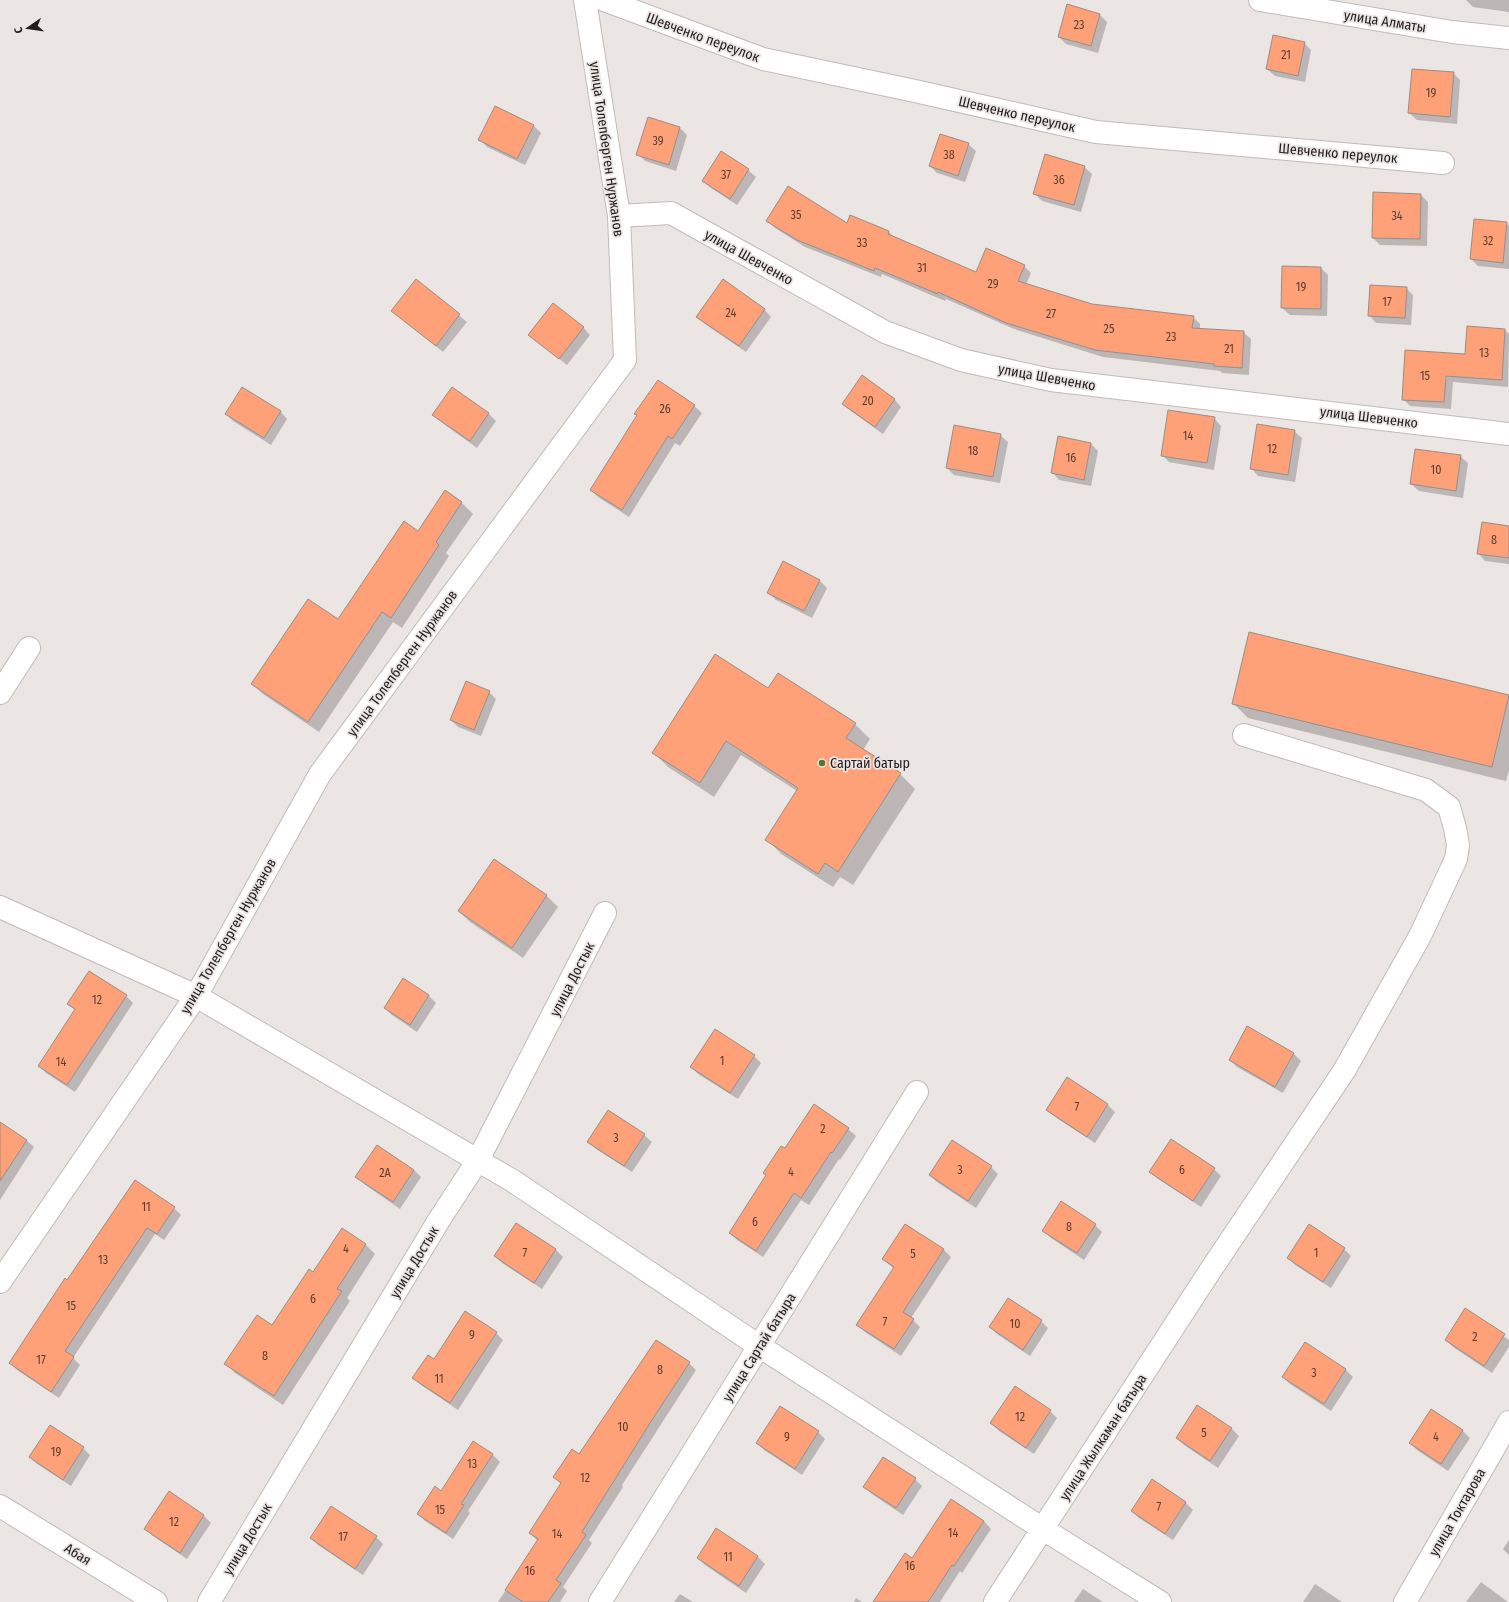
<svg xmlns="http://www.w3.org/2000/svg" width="1509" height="1602" font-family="'Fira Sans Condensed',sans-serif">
<rect width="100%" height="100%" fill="#ebe5e4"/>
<!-- shadow -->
<path fill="#0003" d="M1466 0H1509V12L1473 7Z
M1099 14 1107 22 1098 53 1066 44 1059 37Z
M1304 43 1311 50 1305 82 1275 76 1267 69Z
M1453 73 1460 80 1457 124 1417 120 1409 113Z
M495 107 534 126 541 133 525 165 487 147 480 139Z
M649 118 680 128 687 135 676 171 645 161 638 154Z
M968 144 976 151 965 182 937 173 930 166Z
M722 153 748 170 756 177 737 205 711 188 704 181Z
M1084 167 1092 174 1081 212 1042 201 1034 193Z
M1421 195 1428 202 1427 246 1380 245 1373 238Z
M768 221 847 224 889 232 896 239 976 273 1024 266 1031 273 1026 285 1092 305 1193 317 1200 324V329L1243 332 1251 339 1249 375 1222 373 1220 371 1103 357 1014 329 946 299 945 301 882 274 881 277 805 247 775 228Z
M1506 223 1509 226V269L1478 266 1471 259Z
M1321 268 1328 275 1327 316 1290 315 1282 308Z
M416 280 467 322 443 352 392 311Z
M1406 288 1413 295 1411 325 1376 323 1369 315Z
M764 309 771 317 746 352 705 324 698 317Z
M583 327 590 335 567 365 529 335Z
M1505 330 1509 334 1508 387 1453 382 1451 409 1410 406 1403 399 1465 355Z
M452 388 489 414 496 421 477 448 441 422 434 415Z
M894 399 901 407 883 434 851 411 843 404Z
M694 406 702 413 680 446 675 443 629 517 598 497 591 490 638 416 636 414Z
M280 411 287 419 271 445 233 421 226 414Z
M1214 418 1221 426 1214 470 1169 462 1162 455Z
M1294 431 1302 438 1295 482 1258 476 1251 468Z
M1000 435 1008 442 1000 483 954 475 947 468Z
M1091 444 1098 451 1091 486 1059 480 1052 472Z
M1460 456 1468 463 1463 498 1419 491 1411 484Z
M445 492 462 503 473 514 446 553 449 556 402 628 393 622 319 732 263 694 252 684 338 621 418 532Z
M1509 527V564L1485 561 1478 553Z
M819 580 827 588 812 618 776 600 769 593Z
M778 674 855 724 870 739 863 750 900 774 915 789 853 885 840 877 833 887 781 854 767 839 797 791 741 755 714 797 668 767 654 753 768 690Z
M489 692 496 699 481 736 458 727 451 720Z
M1509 696V770L1506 781 1248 718 1233 703Z
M494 860 547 896 558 907 523 958 470 922 459 911Z
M404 980 429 996 436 1003 417 1032 392 1015 385 1008Z
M126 996 133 1003 75 1092 46 1073 39 1066 75 1010 68 1004Z
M1248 1028 1294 1054 1301 1061 1283 1093 1237 1067 1230 1060Z
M715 1030 754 1056 761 1063 738 1099 698 1074 691 1066Z
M1068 1079 1108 1105 1115 1112 1095 1143 1055 1117 1048 1110Z
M0 1123 26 1140 34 1147 0 1200Z
M848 1129 856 1136 840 1160 839 1159 809 1205 801 1200 763 1257 737 1240 730 1233 785 1149Z
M644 1135 652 1142 632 1172 596 1149 588 1142Z
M377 1146 414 1170 421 1177 400 1209 364 1184 357 1177Z
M991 1167 998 1174 976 1208 937 1182 930 1175Z
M1214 1169 1221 1176 1201 1207 1158 1179 1151 1172Z
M174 1208 181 1215 164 1240 155 1234 73 1358 80 1365 59 1398 17 1370 10 1363 67 1281Z
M516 1224 556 1250 563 1257 542 1289 502 1263 495 1256Z
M906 1225 944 1250 951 1257 911 1318 920 1327 901 1356 865 1332 858 1325 894 1269 884 1259Z
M1095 1225 1102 1232 1084 1260 1051 1238 1044 1231Z
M342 1229 366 1245 375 1254 347 1298 350 1301 283 1405 235 1373 226 1364 273 1326 313 1274Z
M1344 1249 1351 1256 1331 1288 1295 1265 1288 1258Z
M1466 1310 1509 1340V1347L1492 1373 1453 1347 1446 1340Z
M1041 1321 1048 1328 1030 1356 997 1334 990 1327Z
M496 1333 503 1340 458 1410 421 1385 413 1378 434 1360Z
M1305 1343 1346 1370 1353 1377 1331 1411 1290 1384 1283 1377Z
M689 1363 696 1370 622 1485 623 1487 589 1540 592 1543 563 1587 567 1591 560 1602H498L538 1541 530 1533 562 1484 555 1477Z
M1198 1406 1232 1429 1239 1436 1218 1468 1184 1445 1177 1438Z
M1432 1410 1463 1431 1470 1438 1448 1471 1417 1450 1410 1443Z
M1050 1411 1057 1418 1034 1454 999 1431 991 1423Z
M818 1432 825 1439 802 1475 764 1450 757 1443Z
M474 1442 493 1455 500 1462 468 1511 470 1513 453 1539 425 1521 418 1514 442 1492Z
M83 1448 90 1455 71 1486 37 1464 30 1457Z
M915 1479 922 1486 903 1515 872 1494 865 1487Z
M1152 1481 1186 1503 1193 1510 1173 1540 1139 1518 1132 1511Z
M169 1493 204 1516 211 1523 187 1559 153 1536 145 1529Z
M952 1500 984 1521 991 1529 962 1573 960 1571 940 1602H874L913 1560Z
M716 1530 758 1557 765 1564 746 1593 705 1565 698 1558Z
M376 1537 383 1544 363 1575 318 1545 311 1538Z
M1509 1540V1555L1503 1549Z
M1481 1582 1508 1602H1466Z
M1315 1584 1342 1602H1303Z
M1083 1589 1103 1602H1074Z
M680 1594 693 1602H674Z
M856 1598 862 1602H854Z"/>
<!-- building -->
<path fill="#fea078" stroke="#948f8d" d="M1067 4 1100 14 1091 46 1058 37Z
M1273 35 1305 42 1298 76 1266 69Z
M1412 69 1454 72 1450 117 1408 113Z
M495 106 534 125 517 159 478 140Z
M648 117 680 127 669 165 636 155Z
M940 134 969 143 958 176 929 166Z
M721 151 749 169 730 199 702 181Z
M1045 154 1085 166 1074 205 1033 194Z
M788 186 847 223 850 215 889 231 888 234 976 272 986 248 1025 265 1018 281 1092 304 1194 316 1192 328 1244 331 1242 368 1214 366V364L1095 350 1006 323 938 292V294L875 268 874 271 797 240 766 221Z
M1373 192 1421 194 1420 239 1372 238Z
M1474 219 1507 222 1503 263 1470 259Z
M1282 266 1321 267V309L1281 308Z
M416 279 460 314 436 346 391 311Z
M723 279 765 309 739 346 696 317Z
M1370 285 1407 287 1405 318 1368 316Z
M553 303 584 327 559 359 528 335Z
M1467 326 1505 329 1502 380 1446 376 1444 402 1402 400 1405 350 1465 354Z
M862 375 895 399 875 427 842 404Z
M658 380 695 405 672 439 668 436 622 510 590 490 637 415 634 414Z
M242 387 281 411 264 438 225 414Z
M452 387 489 413 470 441 432 415Z
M1168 410 1215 417 1207 463 1161 456Z
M1257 424 1295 430 1288 475 1250 469Z
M954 425 1001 434 993 477 946 468Z
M1058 436 1091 443 1084 480 1051 473Z
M1415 449 1461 455 1456 491 1410 484Z
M445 490 462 502 436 542 439 545 391 618 382 612 308 722 251 684 308 599 338 619 404 521 418 531Z
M1482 522 1509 526V558L1477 554Z
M783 561 820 580 804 611 767 593Z
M1249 632 1509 695 1492 767 1232 704Z
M715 654 768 688 778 673 856 723 846 738 901 773 838 872 825 863 818 874 765 840 798 788 726 741 700 783 652 753Z
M466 681 490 691 474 730 450 720Z
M494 859 547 895 512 948 458 911Z
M89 971 127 995 67 1085 38 1066 75 1009 67 1004Z
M403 978 429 995 410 1025 384 1008Z
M1247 1026 1294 1053 1275 1087 1229 1060Z
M715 1029 755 1055 730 1093 690 1067Z
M1067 1077 1108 1104 1087 1137 1046 1110Z
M814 1104 849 1128 832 1153 831 1152 801 1198 794 1193 756 1251 729 1233 766 1175 763 1173 781 1146 785 1148Z
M608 1110 645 1134 624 1166 587 1142Z
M0 1122 27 1140 0 1181Z
M1171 1139 1215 1168 1193 1201 1149 1172Z
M952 1140 992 1166 968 1201 929 1175Z
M377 1145 414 1170 393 1202 355 1177Z
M135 1180 175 1207 157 1234 147 1228 65 1351 74 1357 51 1392 9 1363 65 1278 67 1280Z
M1061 1201 1096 1224 1077 1253 1042 1231Z
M516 1223 556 1249 534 1283 494 1256Z
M905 1224 944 1249 903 1312 914 1319 894 1349 856 1325 894 1267 882 1259Z
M1309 1224 1345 1248 1323 1282 1287 1258Z
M342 1228 366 1244 337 1289 342 1291 274 1396 224 1364 257 1315 272 1325 309 1269 313 1272Z
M1008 1298 1042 1320 1023 1350 989 1327Z
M1465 1308 1505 1334 1484 1366 1445 1340Z
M465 1311 497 1332 450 1403 412 1378 428 1355 434 1359Z
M656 1340 690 1362 650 1423 582 1532 586 1535 556 1580 561 1583 548 1602H523L505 1590 538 1539 529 1533 561 1483 553 1477 572 1449 579 1454Z
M1305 1342 1346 1369 1324 1404 1282 1377Z
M1015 1386 1051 1410 1026 1448 990 1423Z
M1197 1405 1232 1428 1210 1461 1176 1438Z
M780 1406 819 1431 795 1469 756 1443Z
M1431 1409 1463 1430 1441 1464 1409 1443Z
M50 1425 84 1447 63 1480 29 1457Z
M473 1441 493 1454 461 1504 464 1505 446 1533 417 1514 435 1486 441 1491Z
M883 1457 916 1478 896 1508 863 1487Z
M1152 1479 1186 1502 1165 1534 1131 1511Z
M169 1491 204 1515 180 1553 144 1529Z
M951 1499 984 1521 954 1566 952 1565 928 1602H873L905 1553 912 1558Z
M331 1506 377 1536 355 1569 310 1538Z
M716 1528 758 1556 739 1586 697 1558Z"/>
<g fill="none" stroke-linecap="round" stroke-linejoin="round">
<defs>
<path id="minor" d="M604 0 763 59 915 91 1096 132 1443 163
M1260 0 1452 32 1509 38
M619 216 671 213 885 332 961 360 1051 380 1509 434
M0 693 29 648
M0 907 196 996 513 1181 759 1346 1043 1529 1160 1602
M0 1282 196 996 320 774 625 360 619 216 585 0
M209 1602 439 1220 478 1160 605 913
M600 1602 917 1092
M995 1602 1210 1271 1344 1071 1420 936 1456 859 1458 845 1455 828 1449 807 1426 790 1244 735
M1405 1602 1509 1422"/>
<path id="tertiary" d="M0 1506 156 1602"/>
</defs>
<!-- minor casing -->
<use href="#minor" stroke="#c0bab9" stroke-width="24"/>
<!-- tertiary casing -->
<use href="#tertiary" stroke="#c0bab9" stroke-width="24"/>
<!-- minor -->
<use href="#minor" stroke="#fff" stroke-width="22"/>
<!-- tertiary -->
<use href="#tertiary" stroke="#fff" stroke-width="22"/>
</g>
<!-- markers -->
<circle fill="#5b7629" stroke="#ebe5e4" stroke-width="1.5" cx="822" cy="763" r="4"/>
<g text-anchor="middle" stroke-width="3.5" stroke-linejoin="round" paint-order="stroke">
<!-- number labels -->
<g font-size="12" fill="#573e34">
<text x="1079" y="29">23</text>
<text x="1286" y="59">21</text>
<text x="1431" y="97">19</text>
<text x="658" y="145">39</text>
<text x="949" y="159">38</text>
<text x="726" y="179">37</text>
<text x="1059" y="184">36</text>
<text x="796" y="219">35</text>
<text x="1397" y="220">34</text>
<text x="1488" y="245">32</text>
<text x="862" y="247">33</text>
<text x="922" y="272">31</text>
<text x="993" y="288">29</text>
<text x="1301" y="291">19</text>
<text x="1387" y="306">17</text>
<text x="731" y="317">24</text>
<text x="1051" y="318">27</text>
<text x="1109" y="333">25</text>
<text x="1171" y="341">23</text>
<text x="1229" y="353">21</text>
<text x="1484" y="357">13</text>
<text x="1425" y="380">15</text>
<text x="868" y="405">20</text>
<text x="665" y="413">26</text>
<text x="1188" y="440">14</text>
<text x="1272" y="453">12</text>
<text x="973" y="455">18</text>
<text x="1071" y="462">16</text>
<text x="1436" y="474">10</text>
<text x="1494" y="544">8</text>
<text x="97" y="1004">12</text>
<text x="722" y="1065">1</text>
<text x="61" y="1066">14</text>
<text x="1077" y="1111">7</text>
<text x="823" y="1133">2</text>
<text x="616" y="1142">3</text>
<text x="960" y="1174">3</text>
<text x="1182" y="1174">6</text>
<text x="791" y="1176">4</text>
<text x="385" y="1177">2А</text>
<text x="146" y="1211">11</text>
<text x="755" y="1226">6</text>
<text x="1069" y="1231">8</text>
<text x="346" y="1253">4</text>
<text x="525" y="1257">7</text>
<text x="1316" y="1257">1</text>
<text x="913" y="1258">5</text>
<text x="103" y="1264">13</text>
<text x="313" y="1303">6</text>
<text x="71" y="1310">15</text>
<text x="885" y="1326">7</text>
<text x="1015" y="1328">10</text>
<text x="472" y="1339">9</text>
<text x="1475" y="1341">2</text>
<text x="265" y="1360">8</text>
<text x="41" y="1364">17</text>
<text x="660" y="1374">8</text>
<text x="1314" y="1377">3</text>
<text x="439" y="1383">11</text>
<text x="1020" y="1421">12</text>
<text x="623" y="1431">10</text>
<text x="1204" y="1437">5</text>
<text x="787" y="1441">9</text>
<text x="1436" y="1441">4</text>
<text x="56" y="1456">19</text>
<text x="472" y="1468">13</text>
<text x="585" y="1482">12</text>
<text x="1159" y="1511">7</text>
<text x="440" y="1514">15</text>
<text x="174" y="1526">12</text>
<text x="953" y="1537">14</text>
<text x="557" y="1538">14</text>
<text x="343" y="1541">17</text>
<text x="728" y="1561">11</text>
<text x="910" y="1570">16</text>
<text x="530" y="1575">16</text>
</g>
<!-- street labels -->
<g font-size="14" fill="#1f1d1d" stroke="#ebe5e4">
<text transform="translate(1385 21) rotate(9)" y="5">улица Алматы</text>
<text transform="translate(703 37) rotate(20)" y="5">Шевченко переулок</text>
<text transform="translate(1017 114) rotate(13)" y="5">Шевченко переулок</text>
<text transform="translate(607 149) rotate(82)" y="5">улица Толепберген Нуржанов</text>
<text transform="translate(1338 153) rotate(5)" y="5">Шевченко переулок</text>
<text transform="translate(749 257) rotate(29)" y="5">улица Шевченко</text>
<text transform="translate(1047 377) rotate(10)" y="5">улица Шевченко</text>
<text transform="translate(1369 417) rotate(7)" y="5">улица Шевченко</text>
<text transform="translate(402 663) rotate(-54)" y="5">улица Толепберген Нуржанов</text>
<text transform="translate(228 936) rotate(-60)" y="5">улица Толепберген Нуржанов</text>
<text transform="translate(572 979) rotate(-63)" y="5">улица Достык</text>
<text transform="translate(414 1262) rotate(-59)" y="5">улица Достык</text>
<text transform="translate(759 1347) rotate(-58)" y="5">улица Сартай батыра</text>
<text transform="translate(1103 1437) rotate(-57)" y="5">улица Жылкаман батыра</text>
<text transform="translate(1457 1512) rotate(-60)" y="5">улица Токтарова</text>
<text transform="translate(247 1539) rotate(-59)" y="5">улица Достык</text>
<text transform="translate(78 1554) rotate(32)" y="5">Абая</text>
</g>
<!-- poi labels -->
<g font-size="14" fill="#1f1d1d" stroke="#ebe5e4" text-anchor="start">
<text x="830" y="768">Сартай батыр</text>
</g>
</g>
<!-- north arrow -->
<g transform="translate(28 28) rotate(257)" stroke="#ebe5e4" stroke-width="3" paint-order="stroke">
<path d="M0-3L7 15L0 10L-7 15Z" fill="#1f1d1d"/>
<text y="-6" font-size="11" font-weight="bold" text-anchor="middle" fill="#1f1d1d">С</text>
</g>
</svg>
